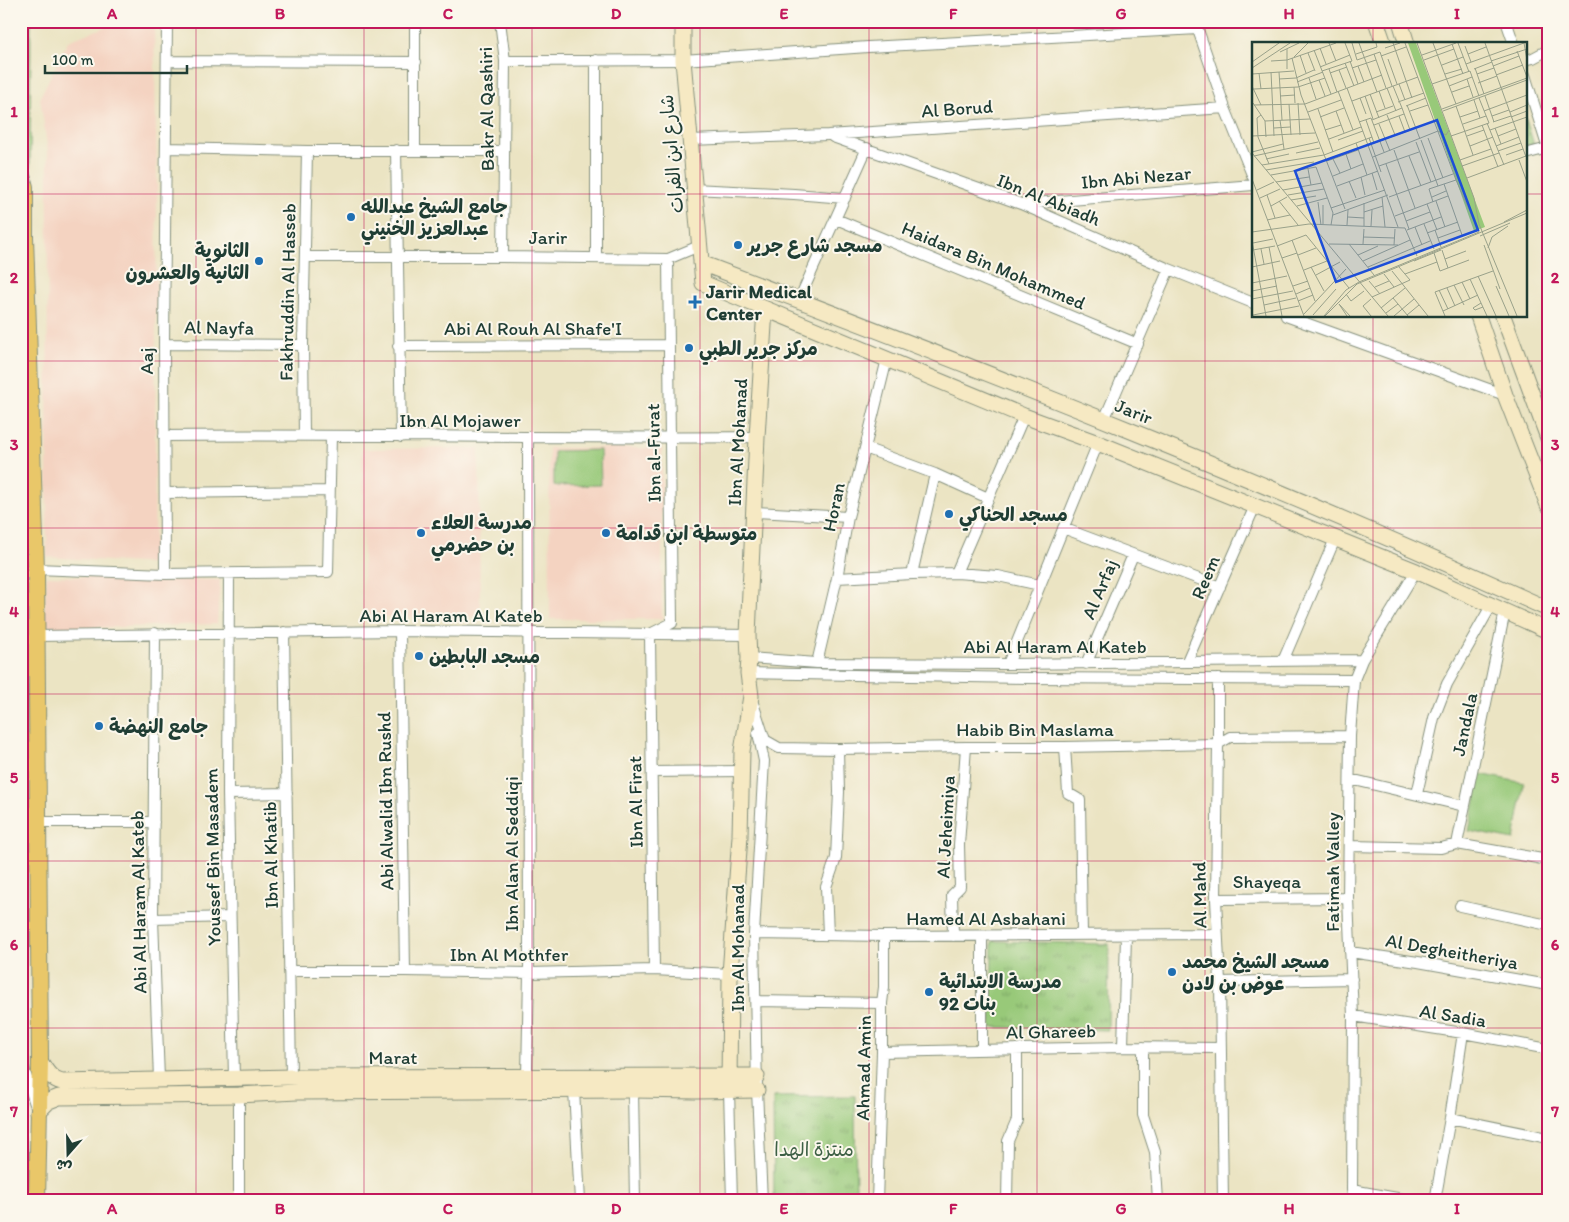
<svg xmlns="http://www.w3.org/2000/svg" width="1569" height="1222" font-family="Itim,'Playpen Sans Arabic',sans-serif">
<defs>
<pattern id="grass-tufts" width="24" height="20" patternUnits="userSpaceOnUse" patternTransform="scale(1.25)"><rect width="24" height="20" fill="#98c979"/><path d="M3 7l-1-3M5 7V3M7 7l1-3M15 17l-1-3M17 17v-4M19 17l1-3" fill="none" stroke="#7ba464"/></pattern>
<pattern id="garden-furrows" width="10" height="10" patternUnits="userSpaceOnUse" patternTransform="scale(1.25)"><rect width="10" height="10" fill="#98c979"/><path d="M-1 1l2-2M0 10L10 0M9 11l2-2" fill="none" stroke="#7ba464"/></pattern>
</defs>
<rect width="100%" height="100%" fill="#fbf7ec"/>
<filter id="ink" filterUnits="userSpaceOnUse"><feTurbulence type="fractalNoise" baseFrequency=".02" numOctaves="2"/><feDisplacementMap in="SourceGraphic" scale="10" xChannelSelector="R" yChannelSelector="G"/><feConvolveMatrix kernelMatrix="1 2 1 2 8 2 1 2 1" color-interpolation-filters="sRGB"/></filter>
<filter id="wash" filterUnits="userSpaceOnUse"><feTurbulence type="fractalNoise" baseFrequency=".0096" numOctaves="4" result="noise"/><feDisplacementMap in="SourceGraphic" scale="20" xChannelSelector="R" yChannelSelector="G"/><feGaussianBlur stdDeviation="1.12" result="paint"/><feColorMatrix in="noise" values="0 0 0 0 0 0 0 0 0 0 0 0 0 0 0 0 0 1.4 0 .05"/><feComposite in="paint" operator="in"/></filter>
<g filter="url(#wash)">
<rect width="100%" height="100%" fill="#ebe4c3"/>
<!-- built -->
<path fill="#f4d3c1" d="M121 21H154L157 188 154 564 47 557 48 152 40 97 68 41Z
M479 448 480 617H363L362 449Z
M549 448H662V619H550Z
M47 576 220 580 217 624 50 629 44 621Z"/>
<!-- grass -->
<path fill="url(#grass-tufts)" stroke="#5c8356" d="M21 21H31L23 1201H21Z
M992 941 1109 944 1108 1030 991 1027Z
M855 1096 856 1201H774L773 1097Z"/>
<!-- garden -->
<path fill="url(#garden-furrows)" stroke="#5c8356" d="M1525 117 1534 144 1525 146Z"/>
<!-- pitch -->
<path fill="#98c979" stroke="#5c8356" d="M600 450 601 485 554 486V451Z
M1480 774 1524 783 1514 840 1469 831Z"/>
</g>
<g filter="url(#ink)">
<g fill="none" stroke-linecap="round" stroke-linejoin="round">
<defs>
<path id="street" d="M415 21V150
M500 21 505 61 503 257
M1195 21 1225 108 1253 177
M1506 21 1514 44
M1525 60 1533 58 1548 50
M168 61 416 62
M505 61 683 60 868 47 1198 29
M1525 75 1548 149
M833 137 1021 204 1169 269 1253 303
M690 140 828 135 1225 108
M166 148 307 151H504
M396 150 401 437
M1525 154 1548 148
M693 189 794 194 845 198
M1022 204 1253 185
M836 219 1138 344
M305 257H503L668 259 699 246
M596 257V60
M799 300 867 148
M1286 316 1505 395
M164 344 303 345
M398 346 669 345
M1104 420 1169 269
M304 435 303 345 307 151
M164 436C362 434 559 439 757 437
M865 448 935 474 988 498
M165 493 329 491
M754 512 848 517
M1063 528 1220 587
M36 569 165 574 328 572 331 436
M956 573 1024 416
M165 574 164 344 167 21
M229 574 228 794 234 1079
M912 574 935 474
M837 578 912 574 956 573 998 576 1040 585
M400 631 405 971
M284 632 291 1077
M155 633 153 919 159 1079
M36 636 400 631 748 635
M749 658 817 663 1008 664 1362 660
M1187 661 1255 506
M1283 661 1335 539
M817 663 837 578 848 517 887 359
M1008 664 1098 443
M1086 664 1133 555
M748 673 1030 678 1354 680
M1218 679V744L1216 899 1220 982 1223 1201
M752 700 765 740 779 748 838 749 966 747H1065L1218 744 1230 737 1350 736
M758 733 764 761 754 934 757 1090 762 1201
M1065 747 1068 793 1080 800 1082 935
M652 772 741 771
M1350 779 1464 806
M228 794 287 793
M1417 794 1434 718 1447 684 1491 606
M38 822H154
M1457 844 1505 611
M1350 846 1441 848 1457 844 1548 860
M1216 899 1348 898
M1460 906 1548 925
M153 919 230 917
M754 934 884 936 1217 934
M828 934 826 887 836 858 839 792 838 749
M953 936 952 895 960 887 959 845 966 747
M982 936V1049
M1350 952 1418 962 1548 985
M654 970 650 634 672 623 668 259
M289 971H405L529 973 654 970 730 974
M1220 982 1352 979
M756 1001 882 1003
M1353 1016 1463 1033 1548 1049
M1123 1047 1126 935
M1143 1047V1115L1155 1152 1158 1201
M882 1052 1123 1047 1220 1048
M21 1065 24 1069 35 1104
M527 1076 529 973 528 438
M574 1090 580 1201
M633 1090 635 1201
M729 1090 732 1201
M239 1095V1201
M1450 1118 1548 1138
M877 1201 882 1052V1003L884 987V936
M1007 1201 1008 1141 1017 1120V1049
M1414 1201 1352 1190 1353 1016 1348 898 1350 736 1354 680 1362 660 1416 571
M1435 1201 1450 1118 1463 1033"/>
<path id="secondary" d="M683 21V60L703 283 1024 416 1098 443 1416 571 1548 631
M1376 21 1384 44
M1400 21 1407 44
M701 263C986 371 1270 483 1548 609
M1478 316 1505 395 1548 505
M1503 316 1548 438
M40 1061C45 1069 51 1080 62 1082L291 1077 757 1076
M729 1090 730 974 740 836 742 751 751 696 748 673 749 658 748 635 757 437 765 309
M38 1112 49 1101 59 1097 239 1095 297 1092 633 1090 696 1091 757 1090"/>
<path id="primary" d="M21 172 25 187V237L36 569 40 1061 37 1201"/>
</defs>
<!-- street casing -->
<use href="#street" stroke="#85907c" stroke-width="12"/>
<!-- secondary casing -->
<use href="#secondary" stroke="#85907c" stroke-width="17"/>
<!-- primary casing -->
<use href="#primary" stroke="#85907c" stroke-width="18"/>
<!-- street -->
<use href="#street" stroke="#fff" stroke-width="10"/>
<!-- secondary -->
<use href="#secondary" stroke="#f6e9c3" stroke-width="15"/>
<!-- primary -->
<use href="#primary" stroke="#e9c769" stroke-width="16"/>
</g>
</g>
<!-- grid -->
<path fill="none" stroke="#c2185b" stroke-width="1" stroke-opacity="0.55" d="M196 21V1201M364 21V1201M532 21V1201M700 21V1201M869 21V1201M1037 21V1201M1205 21V1201M1373 21V44M21 194H1253M1525 194H1548M1373 316V1201M21 361H1548M21 528H1548M21 694H1548M21 861H1548M21 1028H1548"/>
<!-- markers -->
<g fill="#1f6fb2" stroke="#fbf7ec" stroke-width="2">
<circle cx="351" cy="217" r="5"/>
<circle cx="738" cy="245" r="5"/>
<circle cx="259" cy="261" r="5"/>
<path d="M692.5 294.5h5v5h5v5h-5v5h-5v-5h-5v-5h5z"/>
<circle cx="689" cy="348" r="5"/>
<circle cx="949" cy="514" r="5"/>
<circle cx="421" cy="533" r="5"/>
<circle cx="606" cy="533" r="5"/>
<circle cx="419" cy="656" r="5"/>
<circle cx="99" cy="726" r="5"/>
<circle cx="1172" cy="972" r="5"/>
<circle cx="929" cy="992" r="5"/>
</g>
<g text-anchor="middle" stroke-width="4" stroke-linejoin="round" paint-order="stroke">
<!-- street labels -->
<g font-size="19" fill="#1f3d34" stroke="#fbf7ec">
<text transform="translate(957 108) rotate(-4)" y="7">Al Borud</text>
<text transform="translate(486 109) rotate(-91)" y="7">Bakr Al Qashiri</text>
<text transform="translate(671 154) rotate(-95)" y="7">شارع ابن الفرات</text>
<text transform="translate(1136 177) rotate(-5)" y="7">Ibn Abi Nezar</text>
<text transform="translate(1049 199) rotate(22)" y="7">Ibn Al Abiadh</text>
<text x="548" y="244">Jarir</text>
<text transform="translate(994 265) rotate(23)" y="7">Haidara Bin Mohammed</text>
<text transform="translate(287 292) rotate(-89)" y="7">Fakhruddin Al Hasseb</text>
<text transform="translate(219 327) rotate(1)" y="7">Al Nayfa</text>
<text x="533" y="335">Abi Al Rouh Al Shafe'I</text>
<text transform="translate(146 361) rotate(-90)" y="7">Aaj</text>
<text transform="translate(1134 411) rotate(22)" y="7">Jarir</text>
<text x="460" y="427">Ibn Al Mojawer</text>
<text transform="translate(737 442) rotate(-87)" y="7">Ibn Al Mohanad</text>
<text transform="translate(653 453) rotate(-91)" y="7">Ibn al-Furat</text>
<text transform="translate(833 507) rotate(-78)" y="7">Horan</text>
<text transform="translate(1205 577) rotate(-67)" y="7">Reem</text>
<text transform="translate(1099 589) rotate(-67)" y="7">Al Arfaj</text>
<text x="451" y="622">Abi Al Haram Al Kateb</text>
<text x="1055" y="653">Abi Al Haram Al Kateb</text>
<text transform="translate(1464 724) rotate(-78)" y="7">Jandala</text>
<text x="1035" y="736">Habib Bin Maslama</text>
<text transform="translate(385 801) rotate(-91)" y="7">Abi Alwalid Ibn Rushd</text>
<text transform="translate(635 802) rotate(-91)" y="7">Ibn Al Firat</text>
<text transform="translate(945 827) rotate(-87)" y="7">Al Jeheimiya</text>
<text transform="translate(511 854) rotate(-90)" y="7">Ibn Alan Al Seddiqi</text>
<text transform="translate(270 855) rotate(-91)" y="7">Ibn Al Khatib</text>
<text transform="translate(212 857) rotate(-91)" y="7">Youssef Bin Masadem</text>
<text transform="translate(1332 872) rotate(-90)" y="7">Fatimah Valley</text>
<text x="1267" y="888">Shayeqa</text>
<text transform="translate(1199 895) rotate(-91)" y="7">Al Mahd</text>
<text transform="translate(138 902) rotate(-91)" y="7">Abi Al Haram Al Kateb</text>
<text x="986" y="925">Hamed Al Asbahani</text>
<text transform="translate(737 948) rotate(-90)" y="7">Ibn Al Mohanad</text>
<text transform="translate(1452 951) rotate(10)" y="7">Al Degheitheriya</text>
<text x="509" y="961">Ibn Al Mothfer</text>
<text transform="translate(1453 1015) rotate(9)" y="7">Al Sadia</text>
<text transform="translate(1051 1031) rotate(-1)" y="7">Al Ghareeb</text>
<text x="393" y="1064">Marat</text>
<text transform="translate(863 1068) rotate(-89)" y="7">Ahmad Amin</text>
</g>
<!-- poi labels -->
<g font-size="19" font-weight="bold" fill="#1f3d34" stroke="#fbf7ec" text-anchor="start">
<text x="361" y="213">جامع الشيخ عبدالله<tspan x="361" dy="22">عبدالعزيز الخنيني</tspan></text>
<text x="748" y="252">مسجد شارع جرير</text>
<text x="249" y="257" text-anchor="end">الثانوية<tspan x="249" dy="22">الثانية والعشرون</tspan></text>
<text x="706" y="298">Jarir Medical<tspan x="706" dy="22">Center</tspan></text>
<text x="699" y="355">مركز جرير الطبي</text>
<text x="959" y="521">مسجد الحناكي</text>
<text x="431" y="529">مدرسة العلاء<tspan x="431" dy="22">بن حضرمي</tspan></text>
<text x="616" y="540">متوسطة ابن قدامة</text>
<text x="429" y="663">مسجد البابطين</text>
<text x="109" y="733">جامع النهضة</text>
<text x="1182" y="968">مسجد الشيخ محمد<tspan x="1182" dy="22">عوض بن لادن</tspan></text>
<text x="939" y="988">مدرسة الابتدائية<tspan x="939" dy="22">92 بنات</tspan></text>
</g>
<!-- park labels -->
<g font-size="19" fill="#3d6045" stroke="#fbf7ec">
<text x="814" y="1156">منتزة الهدا</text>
</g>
</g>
<!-- overview -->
<g transform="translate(1252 42)">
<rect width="275" height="275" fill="#ebe4c3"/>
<path d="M156 1H164L233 185 222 189Z" fill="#98c979"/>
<path fill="none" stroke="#99a18a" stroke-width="1" d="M77 1 84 19M100 1 105 18 128 10 140 44M107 1 125 50M141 1 160 56M165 1 222 156 227 182 265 274M181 1 204 62M206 1 217 30M233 1 274 115M272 1 275 18M200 2 211 32M213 4 219 20M68 6 74 22M133 6 148 1M62 8 79 52M265 9 275 35M28 10 47 1M56 11 63 29M104 12 125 5 124 1M122 12 134 46M216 12 234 5M48 13 54 31M170 13 204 1M129 14 154 5M42 15 56 1M40 16 49 53 93 167M136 17 145 42M172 18 202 7M19 19 35 18 84 1M98 19 106 42M239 19 275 7M0 20 27 1M93 21 102 44M214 22 272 1M190 23 211 15M106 24 112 40M241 24 267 14M68 25 98 13M0 26 38 1M100 26 124 18M223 26 232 52M35 27V7M77 27 85 50M222 27 240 20M87 28 94 46M70 29 100 19 93 1M19 30 22 94M27 30 30 78M7 31 9 47M78 31 95 25M0 32 42 29M193 32 210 27M225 32 242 26M244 33 271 23M57 36 64 57M27 37 44 36 62 28M215 37 221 55M67 38 73 54M45 40 71 30M226 41 245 34M147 42 153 58M180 42 218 29 227 54M0 44 9 63M141 44 150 66M197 44 220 35M42 45 43 61M95 46 146 185M135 46 144 69M2 47 46 45 73 36M86 49 101 88M127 49 133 66M200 50 217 44M118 52 127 76M28 54 43 53M113 54 121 77M233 54 242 80M108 56 114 72M222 58 228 76M100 59 166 35M146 60 172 51M1 61 13 79 14 95M46 61 48 93M37 62 39 93M2 63 53 62 130 33M155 63 168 97M154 64 174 56M204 64 221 113M66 67 81 110M190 67 275 36M84 69 92 91M158 69 176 63M191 69 275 38M232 69 275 53M56 70 89 58M124 70 141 64M258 70 275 63M9 73 5 76 6 95 17 122M135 73 143 93M147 74 153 90M240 74 257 68M68 75 92 66M208 75 226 69M259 75 275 69M28 78 32 107M114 78 122 101 164 86M120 78 150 66 158 88M13 79 58 77M107 80 119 76 132 110M241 80 259 74M235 81 252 123M127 82 138 109M211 82 234 74M122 83 152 72M230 83 246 125M22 86 38 85M243 86 249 102M73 88 89 83M238 88 275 75M0 94 63 91M199 94 237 81 227 56M215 94 232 88M246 94 264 87M117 96 129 130M176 96 191 136M77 97 109 85M86 98 111 89M169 98 186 144M164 100 179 140M104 101 115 133M218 104 241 95M244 104 267 95M142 108 163 166M246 109 269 101M0 110 31 102M0 111 136 274M44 111 68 106M94 112 99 127M254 113 271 107M2 114 66 100M157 114 169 144M121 115 186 89 194 93 197 88M14 117 37 112M81 117 88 131M208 118 239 107M267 118 275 140M75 119 106 108M134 122 157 187M10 123 72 113 120 95M127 124 167 110M210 124 247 111M56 127 59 143M14 128 62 120M120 131 125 148M19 133 64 125 81 171 79 183M81 134 111 122M109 135 113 153M215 136 274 114M0 137 52 274M97 139 104 156M24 140 57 135M192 142 210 193M85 144 126 129M5 148 22 140M31 148 70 141M15 153 23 176M36 153 72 147M130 155 133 185M137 155 201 132M180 155 194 149M8 156 28 147M39 158 64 154M27 159 46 183M184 159 193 185M66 160 69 183M181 160 177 147 204 138M175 162 185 188M19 164 35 155M45 164 75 156M79 166 133 148M112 170 131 164M81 173 136 153M143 174 196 154M96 175 112 176M15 178 38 173M154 179 178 170M252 180 275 168M71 182V163M172 182 182 207M95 183 96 168M112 184V161M119 184 120 168M163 185 170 203M155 188 189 175M183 188 189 205M0 190 57 182 153 186 165 214M175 191 206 180M228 194 258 181M111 195 143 196M186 196 208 188M40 198 63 259M0 199 14 274M1 201 21 197M77 202 146 203M97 202 122 233M111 202 112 187M142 203 143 187M232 203 248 247M25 204 54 193 97 246M17 205 30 274M236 206 240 195 256 184M9 207 12 222M1 208 23 204M190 208 196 226M182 211 188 229 217 218M46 213 64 206M106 213 126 204M30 216 45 211M193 217 214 209M111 219 158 198M162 219 189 208M0 225 28 219M59 225 72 249M116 225 178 199M52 228 75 219M140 229 176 274M132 232 142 245M153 232 185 220M64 233 88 220M226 234 244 274M218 237 235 274M117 239 128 252M210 240 218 257M0 241 35 234M202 243 212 263M41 244 56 239M244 244 257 274M123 245 137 239M195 246 203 264M187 248 196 267M0 249 25 244M44 252 58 246M94 252 99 259 112 249M120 255 158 238 147 225M141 256 156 274M0 257 41 249M119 257 111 264 119 274M46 259 61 253M229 261 221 266 223 268 231 265M12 263 44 256M129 266 153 246M191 269 226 253M134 271 146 262M52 272 94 227M1 273 47 264M61 273 84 247M155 273 167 263M72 274 94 248 107 240 227 190 204 138 153 1M73 274 105 242 275 171M95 274 87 262 98 274M142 274 162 257M193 274 183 250 241 229"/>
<path fill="#1d4ed8" fill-opacity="0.15" stroke="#1d4ed8" stroke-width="2.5" d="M185 78 226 188 84 240 43 129Z"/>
<rect width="275" height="275" fill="none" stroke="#1f3d34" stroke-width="2.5"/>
</g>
<!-- margin -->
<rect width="1569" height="1222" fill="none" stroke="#fbf7ec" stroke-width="55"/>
<!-- north arrow -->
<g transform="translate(68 1154) rotate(200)" stroke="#fbf7ec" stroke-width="4" paint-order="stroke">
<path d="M0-4L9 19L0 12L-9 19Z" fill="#1f3d34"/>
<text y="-8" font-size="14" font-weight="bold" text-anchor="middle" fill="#1f3d34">ش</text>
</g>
<!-- scale -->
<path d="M45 65v8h142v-8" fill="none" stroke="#1f3d34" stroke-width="2.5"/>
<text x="52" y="65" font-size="15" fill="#1f3d34" stroke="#fbf7ec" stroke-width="4" paint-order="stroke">100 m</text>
<rect x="28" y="28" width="1514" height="1166" fill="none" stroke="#c2185b" stroke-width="2"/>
<g font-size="16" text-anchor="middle" font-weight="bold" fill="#c2185b">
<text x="112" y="19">A</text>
<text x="280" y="19">B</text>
<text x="448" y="19">C</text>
<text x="616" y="19">D</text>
<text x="784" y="19">E</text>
<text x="953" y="19">F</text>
<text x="1121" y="19">G</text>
<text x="1289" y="19">H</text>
<text x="1457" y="19">I</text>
<text x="14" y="117">1</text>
<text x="1555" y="117">1</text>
<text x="14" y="283">2</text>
<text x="1555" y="283">2</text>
<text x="14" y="450">3</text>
<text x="1555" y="450">3</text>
<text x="14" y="617">4</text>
<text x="1555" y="617">4</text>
<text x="14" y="783">5</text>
<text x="1555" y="783">5</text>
<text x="14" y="950">6</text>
<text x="1555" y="950">6</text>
<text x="14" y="1117">7</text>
<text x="1555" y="1117">7</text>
<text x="112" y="1214">A</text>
<text x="280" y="1214">B</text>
<text x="448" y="1214">C</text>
<text x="616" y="1214">D</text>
<text x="784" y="1214">E</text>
<text x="953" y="1214">F</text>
<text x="1121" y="1214">G</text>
<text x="1289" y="1214">H</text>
<text x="1457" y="1214">I</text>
</g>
</svg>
